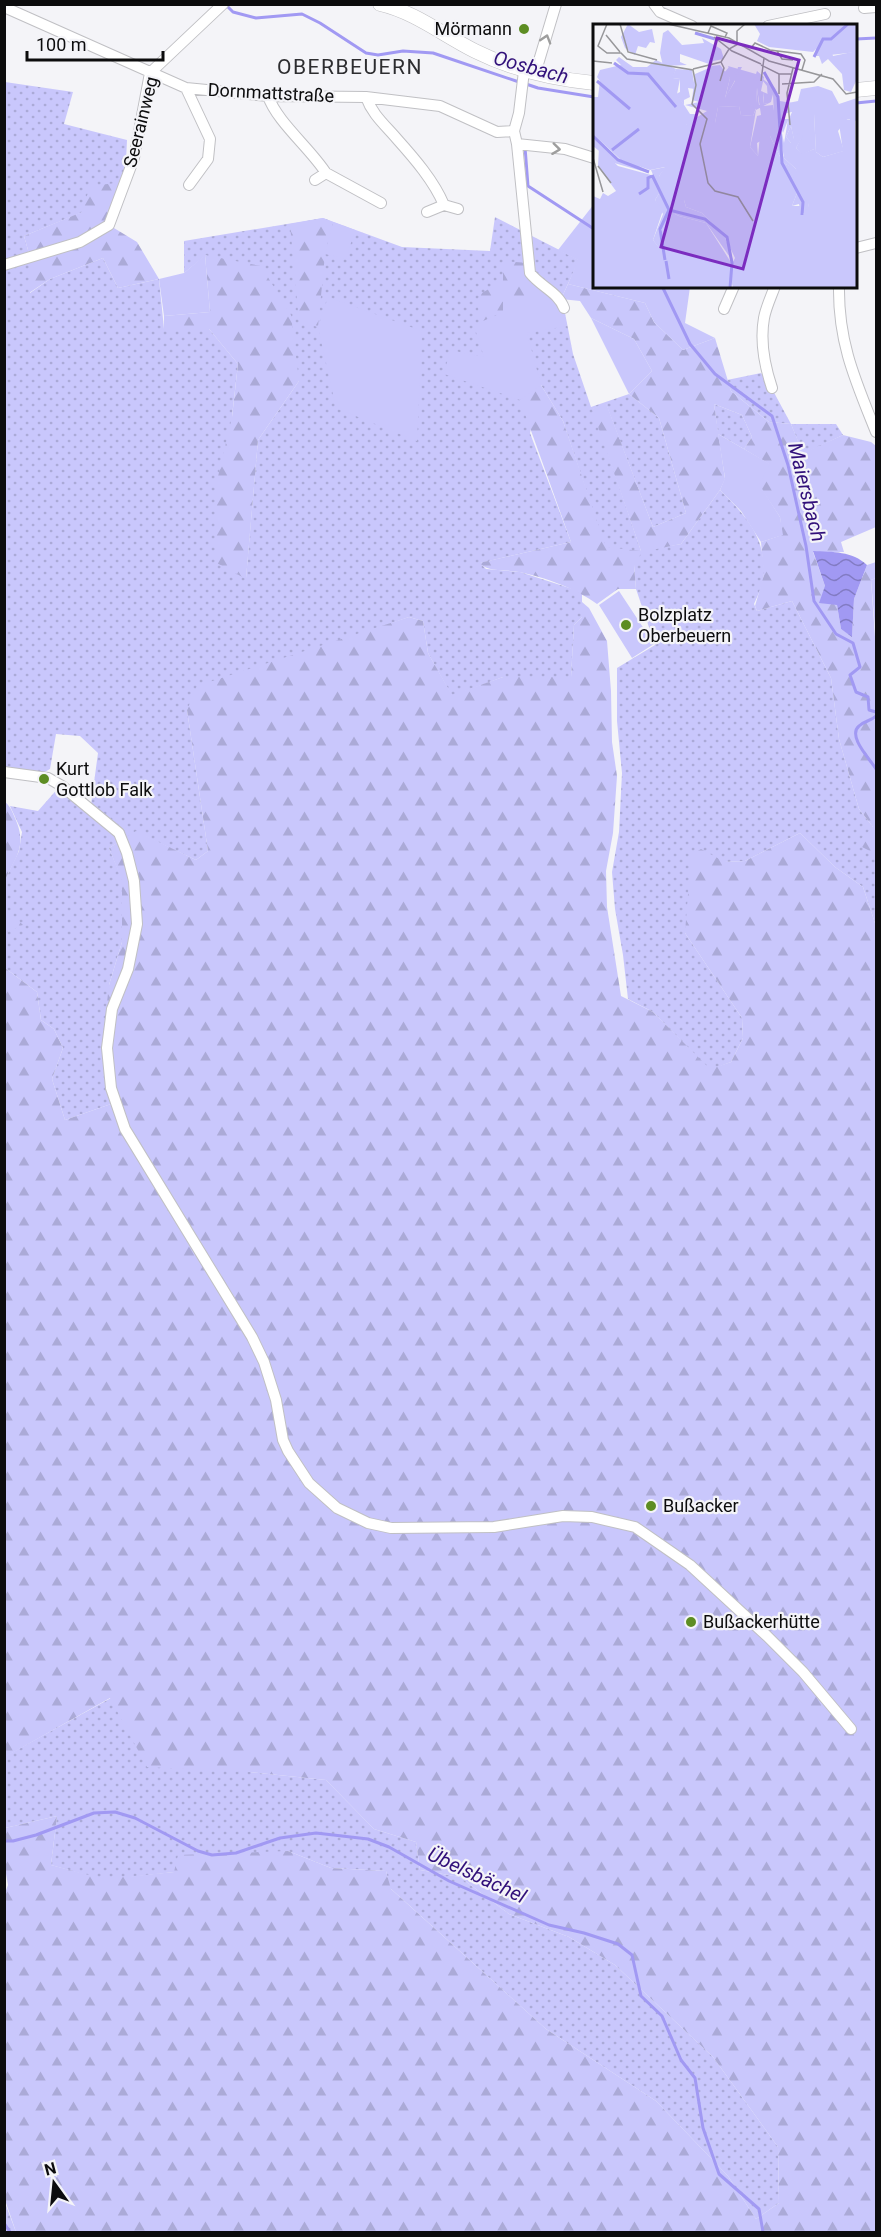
<svg xmlns="http://www.w3.org/2000/svg" width="881" height="2237" font-family="Roboto,sans-serif">
<defs>
<pattern id="grass-dots" width="8" height="8" patternUnits="userSpaceOnUse" patternTransform="scale(1.5)"><rect width="8" height="8" fill="#c9c7fc"/><path d="M2 2h.1M6 6h.1" fill="none" stroke="#abaad7" stroke-width="1.8" stroke-linecap="round"/></pattern>
<pattern id="forest-firs" width="22" height="20" patternUnits="userSpaceOnUse" patternTransform="scale(1.5)"><rect width="22" height="20" fill="#c9c7fc"/><path d="M5 1l3.5 6h-7zM16 11l3.5 6h-7z" fill="#abaad7"/></pattern>
<pattern id="water-waves" width="16" height="10" patternUnits="userSpaceOnUse" patternTransform="scale(1.5)"><rect width="16" height="10" fill="#a199f3"/><path d="M0 5q4-4 8 0t8 0" fill="none" stroke="#827bc3"/></pattern>
</defs>
<rect width="100%" height="100%" fill="#f4f4f8"/>
<!-- grass -->
<path fill="url(#grass-dots)" d="M5 82 73 92 64 124 127 140 125 182 83 212 24 236 30 257V293L50 279 103 258 118 288 159 279 164 329H209L238 364 232 416 246 578 258 440 299 381 206 255 184 273V241L323 218 402 247 490 251 495 217 579 260 561 299 564 308 573 354 591 407 629 394 659 418 686 513 653 527 606 404 593 409 641 551 681 544 720 490C745 515 765 536 764 573 764 583 758 595 754 604L757 611 792 601 831 678 839 739 859 809 873 827 876 854V926L863 887 835 867 800 833 745 861 725 862 685 933 742 1018 743 1038 731 1062 710 1070 653 1012 628 999 623 955 615 909 612 872 619 832 622 773 617 721V668L655 645 636 589 634 565 605 547 563 421 541 385 530 433 571 542 480 563 486 569 520 572 582 592V617L574 625 571 677H503L452 696 428 653 423 621 409 617 346 639 187 710 208 851 196 860 136 832 109 848 122 879V942L109 985 111 1104 65 1120 52 1079 63 1048 54 1029 41 1020 37 992 5 968V880L19 851 22 832 10 806 38 811 60 786 91 805 98 753 80 736 56 734 50 769 37 776 5 772Z
M761 373 771 387 791 424H836L843 435 803 454 791 424 769 422 731 391 727 380Z
M714 404 742 415 752 437 744 449 718 434Z
M111 1698 250 1772 326 1780 374 1829 416 1842 420 1870 460 1877 509 1914 569 1937 615 1965 713 2057 778 2147 779 2203 756 2219 728 2176 656 2101 546 2029 390 1888 386 1871 331 1868 288 1851 174 1872 104 1880 51 1865 57 1816 5 1828 4 1757Z
M4 2200 16 2232H5Z"/>
<!-- forest -->
<path fill="url(#forest-firs)" d="M125 182 109 225 137 242 159 279 118 288 103 258 50 279 29 293 30 257 24 236 82 212 90 186Z
M323 218 333 222 325 254 318 327 299 322 290 224Z
M205 255 261 266 291 315 299 381 258 440 246 579 215 562 217 481 232 417 238 364 209 329H164V316L210 312Z
M503 261 529 263 530 273 561 299 568 284 645 303 654 322 683 350 715 338 731 391 769 422 791 424 803 453 843 435 871 442 876 446V527L841 542 844 552H813L825 586 837 605 841 629 852 636 854 599 867 565 876 562V578L871 580 876 651V854L856 844 873 827 859 809 839 739 831 678 792 601 757 611 755 606 764 575 761 542 782 535 780 517 758 484 769 464 744 449 752 437 742 415 714 404 725 479 720 490 681 544 642 552 634 565 636 589H618L597 604C577 589 544 577 519 572 505 569 490 573 479 563L571 542 520 400 541 385 563 421 606 547 641 551 592 409 606 403 653 527 686 513 659 418 629 394 652 371 634 339 591 318 580 301 561 299H503V312L481 322 477 302 480 294 503 281Z
M582 602 589 608 607 641 611 691 612 742 617 776 613 833 606 871 607 907 621 996 653 1012 710 1069 731 1062 743 1038 742 1018 685 933 691 855 701 849 725 862 745 861 800 833 835 867 863 887 876 926V2232H16L5 2200 4 1896 8 1885 5 1868V1828L57 1816 51 1865 104 1879 174 1872 178 1855 288 1851 331 1868 386 1871 391 1889 546 2029 656 2101 728 2176 756 2219 779 2203 778 2147 713 2057 615 1965 569 1937 509 1914 460 1877 420 1870 416 1842 374 1829 326 1780 250 1772 147 1767 110 1698 5 1757V968L37 992 41 1020 54 1029 63 1048 52 1079 65 1120 111 1104 102 1046 109 985 122 942V881L109 848 136 831 196 860 208 851 187 710 197 686 409 617 423 621 428 653 452 695 503 677H571L574 625 582 617Z
M5 802C11 807 12 811 15 818 27 845 17 855 5 880Z
M5 916 16 918 23 925 5 933Z"/>
<!-- green -->
<path fill="#c9c7fc" d="M594 204V286L690 287 685 323 715 338 683 350 654 322 645 303 568 284 578 260 558 250Z
M333 222 355 230 346 259 325 254Z
M205 255 210 312 164 316 159 279 184 273Z
M328 297 422 331 417 441 336 408 318 327Z
M503 299H561L567 326 527 333 541 385 520 400 444 374 450 350 484 357 474 326 503 312Z
M591 318 634 339 652 371 629 394Z
M718 434 770 464 759 484 780 517 783 535 761 542 741 511 720 490 725 478Z
M876 578V628H875L871 580Z
M619 591 654 644 632 658 599 605Z"/>
<!-- water -->
<path fill="url(#water-waves)" d="M813 551C833 552 852 551 867 565L854 599 852 637 841 629 837 605 819 603 825 586Z"/>
<g fill="none" stroke-linecap="round" stroke-linejoin="round">
<!-- stream -->
<path stroke="#a199f3" stroke-width="3" d="M226 5 233 12 256 18 302 14 320 23 366 53 378 55 403 51 433 53 519 82
M856 39 876 38
M526 84 538 88 594 97
M856 103 876 101
M525 147 528 186 594 229
M662 286 690 344 715 374 772 416 788 465 806 546 814 601 836 634 853 643 860 667 850 675 856 692 868 697 869 710 876 712
M876 716C871 721 864 721 859 726 847 736 870 759 876 769
M4 1841H13L36 1835 94 1813 115 1812 135 1818 198 1851 212 1855 236 1853 280 1838 316 1833 368 1839 389 1847 449 1881 549 1925 584 1933 618 1944 632 1955 641 1996 662 2016 681 2060 695 2078 703 2128 719 2174 759 2209 763 2232
M4 2223 10 2232"/>
<defs>
<path id="street" d="M654 4 660 12 692 26
M4 7 186 88 268 96 366 97 440 106 497 132 514 131
M864 8 876 7
M768 26 825 14
M524 71 519 113 514 131 517 144 530 273C541 287 558 292 564 308
M535 74 556 4
M186 88 210 139 208 159 189 185
M268 96C277 122 310 148 326 173
M366 97C372 114 385 125 397 139 414 158 434 181 444 205
M517 144 565 149 594 158
M315 180 326 173 381 203
M427 212 444 205 458 209
M856 248 876 243
M4 265 80 242 109 225 134 158 150 73 223 4
M839 286C838 343 856 382 876 432
M724 309 734 286
M772 388C765 367 760 340 764 318 766 307 771 297 775 286
M4 772 48 778 62 786 119 833 127 853 134 881 137 924 128 969 112 1009 107 1048 111 1088 125 1129 252 1337 264 1362 276 1400 283 1440 288 1451 309 1483 337 1508 368 1523 391 1528 494 1527 563 1516 592 1517 635 1527 690 1565 767 1636 803 1672 851 1729"/>
<path id="secondary" d="M380 4C415 12 443 35 475 51 513 70 552 79 594 83
M856 90 876 88"/>
</defs>
<!-- street casing -->
<use href="#street" stroke="#c0c0c4" stroke-width="12"/>
<!-- secondary casing -->
<use href="#secondary" stroke="#c0c0c4" stroke-width="15"/>
<!-- street -->
<use href="#street" stroke="#fff" stroke-width="10"/>
<!-- secondary -->
<use href="#secondary" stroke="#fff" stroke-width="14"/>
</g>
<!-- one-way arrows -->
<defs><path id="oneway-chevron" d="M-2-3.5L2.5 0L-2 3.5" fill="none" stroke-width="1.6" stroke-linecap="round" stroke-linejoin="round" transform="scale(1.5)"/></defs>
<g stroke="#9e9e9e">
<use href="#oneway-chevron" transform="translate(546 39) rotate(-73)"/>
<use href="#oneway-chevron" transform="translate(556 149) rotate(7)"/>
</g>
<!-- markers -->
<g fill="#5d8d23" stroke="#f4f4f8" stroke-width="2">
<circle cx="524" cy="29" r="6"/>
<circle cx="626" cy="625" r="6"/>
<circle cx="44" cy="779" r="6"/>
<circle cx="651" cy="1506" r="6"/>
<circle cx="691" cy="1622" r="6"/>
</g>
<g text-anchor="middle" stroke-width="4.5" stroke-linejoin="round" paint-order="stroke">
<!-- poi labels -->
<g font-size="18" fill="#0c0c0d" stroke="#f4f4f8" text-anchor="start">
<text x="512" y="35" text-anchor="end">Mörmann</text>
<text x="638" y="621">Bolzplatz<tspan x="638" dy="21">Oberbeuern</tspan></text>
<text x="56" y="775">Kurt<tspan x="56" dy="21">Gottlob Falk</tspan></text>
<text x="663" y="1512">Bußacker</text>
<text x="703" y="1628">Bußackerhütte</text>
</g>
<!-- street labels -->
<g font-size="18" fill="#0c0c0d" stroke="#f4f4f8">
<text transform="translate(271 93) rotate(3)" y="6">Dornmattstraße</text>
<text transform="translate(141 122) rotate(-76)" y="6">Seerainweg</text>
</g>
<!-- water labels -->
<g font-size="20" font-style="italic" fill="#31107a" stroke="#f4f4f8">
<text transform="translate(531 67) rotate(15)" y="7">Oosbach</text>
<text transform="translate(807 492) rotate(76)" y="7">Maiersbach</text>
<text transform="translate(477 1875) rotate(25)" y="7">Übelsbächel</text>
</g>
<!-- quarter labels -->
<g font-size="21" letter-spacing="1.5" fill="#2d2d30" stroke="#f4f4f8">
<text x="350" y="74">OBERBEUERN</text>
</g>
</g>
<!-- overview -->
<g transform="translate(593 24)">
<rect width="264" height="264" fill="#f4f4f8"/>
<path d="M35 0 46 8 59 5 62 19 57 18 53 24 45 22 42 31 32 24 28 13ZM75 6 89 21 111 19 109 14 128 25 131 35 120 37 119 42 127 41 137 54 132 74 142 57 135 42 163 50 164 47 171 53 168 67 175 70V79L171 80 170 68V82L180 81 187 122 191 134 203 145 216 181 213 189 208 190 206 180 199 182 204 169 196 142 190 139 177 112 164 119 165 132 157 123 164 92 168 91 164 64 163 79H155L163 84 160 92 148 91 146 82 125 83 122 99 106 120 102 121 93 100 114 87 92 81 106 78 99 76 102 50 116 44V40L87 30V38L94 41 70 42 67 29 70 9ZM225 62 239 67 246 80 264 74V97L254 95 245 107 251 127 230 133 223 128 221 90V125L209 131 203 124 209 112 201 116 198 102 193 113 198 119H191L195 96 190 109 188 104 189 95H196L199 88 195 79 205 77 208 65ZM0 110 28 137 42 139 56 149 21 139 0 122ZM73 143 66 152 91 176 93 183 109 189 132 213 141 239 113 199 86 192 82 190 83 186 68 206 70 229 60 216 70 190 62 176 67 168 58 146Z" fill="#c9c7fc"/>
<path d="M264 0V28L237 31 228 40ZM26 33 40 43H54L63 36 83 45 80 54 87 55 84 70 97 90H104L99 99 103 101 93 100 102 108V120H106L115 95 122 99 125 83 146 82 148 91 160 92 163 85 154 79H163L164 64 166 81H169V67L171 80 175 79 174 62 170 57 160 56 164 51 182 64 187 77 205 80 207 86 190 90 188 104 191 119H198L193 113 198 102 201 115 205 109 210 112 203 124 209 130 221 125V90L223 128 230 133 250 127 245 93 257 96 256 89 262 88 264 264H140L138 256 136 264H0V172L7 175 10 169 15 172 23 167 5 142 6 124 25 142 58 151 67 168 62 176 70 186 60 216 69 227V201L77 185H83L82 190 86 192 113 199 139 240 142 234 132 213 109 189 93 183 91 176 80 178 73 174 66 152 72 143 57 146 28 136 0 110V73H5L7 57 4 53 7 46 28 41 23 36ZM180 70 182 115 188 116 191 134 203 145 204 163 216 181 210 191V182H199L204 169 197 142 190 139 177 112 167 111 165 132 157 123 163 86 178 78ZM136 43 143 51 145 43H149L132 75 137 54 131 49Z" fill="#c9c7fc" fill-rule="evenodd"/>
<path d="M161 0H264V9L239 29 240 32 264 27V55L258 68 251 66 249 50 235 35 229 40 226 32H221L223 25 220 28 176 23 164 17 167 10ZM83 45 99 46 102 65 95 64 97 73 91 76V81L83 70 87 68V55L79 54Z" fill="#c9c7fc"/>
<path fill="none" stroke="#a199f3" stroke-width="3" d="M102 9 122 15M221 33 230 15H238L255 0M21 39 35 49 55 50 83 83M171 48 185 73 189 139 210 178 209 191M4 57 37 85M0 112 25 136 56 148M19 126 46 105M59 151 76 186 112 195 134 213 139 239 137 264M46 170 55 164V154L59 152M72 236 67 205 76 186M73 237 76 255"/>
<path fill="none" stroke="#97979a" stroke-width="1.5" d="M14 0 5 22 14 29H28L34 35 100 46 103 61 99 80 114 95 107 120 115 159 122 167 145 173 160 197M27 0 35 28 64 36M75 0 136 14 176 37 240 55 253 70 264 68M115 9 118 2 134 9 132 13M13 11 27 28M121 13 139 27 168 40M0 15V35M144 18V7L152 0M158 24 162 19 177 26 208 30 212 36 209 46M184 27 189 35 200 36M0 37 19 39M168 41 186 50H199M100 45 128 38 136 25 145 20M127 57 131 44 128 38M168 57 171 34M189 60 221 58 229 50M186 70V50M197 101 194 69 200 44M0 134 10 168M5 142 18 159"/>
<path fill="#7b2cbf" fill-opacity="0.15" stroke="#7b2cbf" stroke-width="3" d="M124 14 206 36 150 245 68 223Z"/>
<rect width="264" height="264" fill="none" stroke="#0c0c0d" stroke-width="3"/>
</g>
<!-- border -->
<rect width="881" height="2237" fill="none" stroke="#0c0c0d" stroke-width="12"/>
<!-- north arrow -->
<g transform="translate(54 2183) rotate(345)" stroke="#f4f4f8" stroke-width="4.5" paint-order="stroke">
<path d="M0-4.5L10 22L0 15L-10 22Z" fill="#0c0c0d"/>
<text y="-9" font-size="16" font-weight="bold" text-anchor="middle" fill="#0c0c0d">N</text>
</g>
<!-- scale -->
<path d="M27 51v9h136v-9" fill="none" stroke="#0c0c0d" stroke-width="3"/>
<text x="36" y="51" font-size="18" fill="#0c0c0d" stroke="#f4f4f8" stroke-width="4.5" paint-order="stroke">100 m</text>
</svg>
